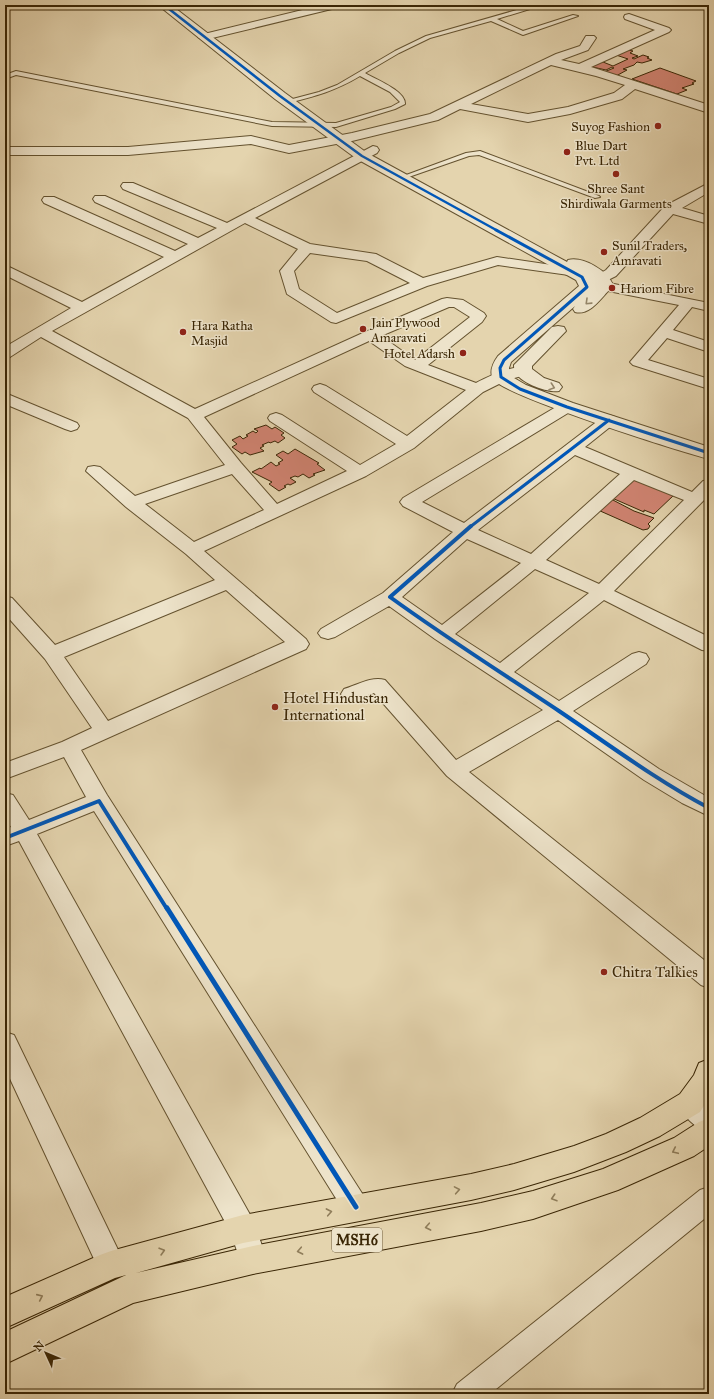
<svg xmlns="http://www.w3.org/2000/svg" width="714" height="1399" font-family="'IM FELL Great Primer',serif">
<rect width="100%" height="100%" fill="#e4d4ae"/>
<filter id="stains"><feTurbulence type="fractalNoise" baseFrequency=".005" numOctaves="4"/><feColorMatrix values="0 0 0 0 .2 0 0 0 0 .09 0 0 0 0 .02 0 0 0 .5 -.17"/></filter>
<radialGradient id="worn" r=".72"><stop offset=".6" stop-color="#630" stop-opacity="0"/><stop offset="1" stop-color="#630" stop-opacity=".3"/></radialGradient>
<!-- building -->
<path fill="#d28473" stroke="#3a2605" d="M628 50 633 51 630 53 638 56 632 58 634 59 643 55 649 57 647 58 652 60 642 63 637 62 634 65 623 69 627 70 616 76 604 72 614 68 612 67 606 70 588 66 598 60 613 66 628 59 613 54Z
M660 68 696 81 692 83 694 84 682 88 687 90 677 94 632 79Z
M266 425 272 429 275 427 284 433 281 435 285 438 278 443 275 441 270 443 269 442 262 445 264 446 260 448 264 451 250 455 245 452 242 454 232 447 237 444 232 440 240 436 243 439 248 436 246 435 253 431 256 433 258 431 254 429Z
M295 449 319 463 317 464 325 470 313 474 315 475 309 478 303 474 298 477 295 476 290 478 296 482 290 485 288 484 284 486 286 487 279 491 269 484 272 482 252 472 260 468 261 469 271 462 276 466 280 464 278 463 283 460 276 455 283 451 288 454Z
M632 477 674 495 654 514 644 510V512L612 498 622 491H620Z
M611 499 634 511 654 518 648 524 650 526 648 529 643 530 598 510Z"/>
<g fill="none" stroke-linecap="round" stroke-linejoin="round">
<defs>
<path id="service" d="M534 5H543L497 19 523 31 573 15 578 16 523 35 491 21 430 38 399 53 365 73C375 79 406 91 405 104L395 109 336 127 272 126 16 75 5 79V75L16 71 272 122 336 123 391 107 400 102 390 92 360 76C335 91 316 96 288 103L285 101 319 92 337 85 395 51 426 36Z
M480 151 599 196 600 197 595 198 479 155 469 156 403 179 398 178 466 153Z"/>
<path id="minor" d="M323 5H341L340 7 204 40 198 37 200 35Z
M629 14 669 28 671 30 669 32 591 67 709 105V113L635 89 622 99 570 114 528 122 460 109 438 120 352 141 289 153 251 144 128 155H5V147H128L251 136 289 145 352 133 430 114 556 54 580 46 586 36H594L596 38 588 50 561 60 579 64 655 30 625 19 624 17 625 15ZM551 65 596 76 625 85 614 93 568 107 528 114 471 104Z
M373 146 377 147 379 150 377 153 255 218 310 244 376 254 423 278 497 257 572 268H589L591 271 590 273 599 274 606 270 665 206 709 183V192L682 208 709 216V224L673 214 616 276 604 282 709 303V311L692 307 673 330 709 342V352L667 338 648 360 709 379V389L633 365 630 362 679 305 583 286 581 283 582 281 577 280 576 276 498 265 427 286 336 323 331 322 287 294 280 271 298 249 245 223 52 331 195 409 365 332 442 299 447 298 463 300 484 313 486 316 482 322 428 365 476 383C490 376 513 364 529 368L531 371 529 374 507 380 483 392 414 448 366 476 204 551 306 639 309 644 306 649 81 750 107 795 365 1198 369 1207 365 1216 356 1219 347 1216 94 811 37 834 253 1220 267 1260 263 1269 253 1273 243 1269 231 1233 19 841 5 846V829L11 827 5 818V793L13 795 29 820 86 797 64 757 5 779V763L62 742 92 728 45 659 5 614V596L12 598 55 645 215 580 186 554 126 507 86 471 88 467 94 466 100 467 135 496 225 465 188 418 41 337 10 357 5 359V347L71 308 5 275V265L82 302 164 257 44 203 42 200 44 197H54L175 251 188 244 95 202 93 199 95 196H105L198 238 217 228 123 189 121 186 123 183H133L227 223ZM310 253 367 261 410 283 337 313 299 289 294 271ZM449 307H454L470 317 415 360 381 336ZM369 341 405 366 466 390 407 436 326 386 320 384 314 386 312 389 314 392 396 444 360 465 282 415 276 413 270 415 268 418 270 421 347 471 277 504 241 463 204 417ZM232 474 264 510 194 542 145 504ZM226 590 285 642 108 721 64 657Z
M5 393 77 423 79 426 77 429 71 431 65 429 5 404Z
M567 402 573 404 575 407 573 410 422 502 464 523 603 417 609 415 615 417 617 420 615 423 585 447 692 492 703 481 709 480V495L614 591 709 637V651L702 650 604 600 514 672 559 701 632 654 639 652 646 654 649 659 646 664 573 711 659 769 709 798V816L682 803 644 780 558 720 469 772 709 964V988L701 985 447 776 374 693 351 701 344 699 341 694 344 689C357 685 372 676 385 680L456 760 543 710 435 639 389 606 335 637 328 639 321 637 318 633 321 629 383 593 453 532 403 506 400 502 403 498 561 404ZM575 455 620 474 531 554 478 530ZM634 480 684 500 599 584 546 560ZM467 539 521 563 442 625 402 597ZM535 569 589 593 500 663 455 634Z
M5 1032 14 1035 121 1256 125 1265 121 1274 111 1278 101 1274 5 1068Z
M690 1092 699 1095 709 1105V1133C695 1128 683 1116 677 1103L681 1095Z
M709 1187V1215L490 1394H452L457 1384 700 1190Z"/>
<path id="tertiary" d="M158 5H171L285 93 367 153 567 262 568 260C583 256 608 271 613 285L611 288C601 298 590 316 575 312L573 309 575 306 511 362 509 368V375L526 385 573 403 709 447V459C679 451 504 396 493 379 489 371 493 363 498 356L579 286 576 280 357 159 275 99ZM590 277 595 281 597 284 595 286Z
M558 326 564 327 566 331 532 366V369L544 378 559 383 562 387 559 391C548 393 519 383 515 371 514 370 514 366 514 365L552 327Z"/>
<path id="primary" d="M709 1059V1098L700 1112 660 1136 626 1152 574 1172 514 1190 471 1200 243 1243 136 1273 253 1246 481 1203 533 1191 603 1169 674 1138 699 1122 709 1118V1146L694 1156 618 1190 533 1219 481 1231 253 1274 133 1303 5 1364V1332L126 1275 115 1278 5 1328V1297L100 1255 111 1251 243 1215 471 1174 514 1164 574 1146 606 1134 640 1118 680 1094 694 1075 699 1063Z"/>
</defs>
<!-- service casing -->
<use href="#service" stroke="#64522f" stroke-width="2"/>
<!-- minor casing -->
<use href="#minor" stroke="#64522f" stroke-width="2"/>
<!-- tertiary casing -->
<use href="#tertiary" stroke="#64522f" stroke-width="2"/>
<!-- primary casing -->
<use href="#primary" stroke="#3a2605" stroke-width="2"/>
<!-- service -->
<use href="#service" fill="#ede3ca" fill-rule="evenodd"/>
<!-- minor -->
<use href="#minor" fill="#ede3ca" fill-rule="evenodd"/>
<!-- tertiary -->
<use href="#tertiary" fill="#ede3ca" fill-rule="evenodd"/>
<!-- primary -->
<use href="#primary" fill="#e4d4ae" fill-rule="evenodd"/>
<defs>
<path id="cycleway-far3" d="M164 5 280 96 362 156 498 231"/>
<path id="cycleway-far2" d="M496 230 582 277 587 287 504 360 500 368 501 377 520 389 567 407 709 453
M470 527 609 420"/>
<path id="cycleway-far1" d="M471 526 390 597C445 637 502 673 559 711 608 744 656 780 709 808
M5 838 99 801 167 909"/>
<path id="cycleway" d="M167 908 356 1207"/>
</defs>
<!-- cycleway-far3 casing -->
<use href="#cycleway-far3" stroke="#ede3ca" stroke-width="4"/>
<!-- cycleway-far2 casing -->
<use href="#cycleway-far2" stroke="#ede3ca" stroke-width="5"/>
<!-- cycleway-far1 casing -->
<use href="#cycleway-far1" stroke="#ede3ca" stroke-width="6"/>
<!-- cycleway casing -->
<use href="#cycleway" stroke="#ede3ca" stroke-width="8"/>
<!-- cycleway-far3 -->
<use href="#cycleway-far3" stroke="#0057b8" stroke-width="2.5"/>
<!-- cycleway-far2 -->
<use href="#cycleway-far2" stroke="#0057b8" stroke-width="3"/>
<!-- cycleway-far1 -->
<use href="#cycleway-far1" stroke="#0057b8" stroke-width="4"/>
<!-- cycleway -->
<use href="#cycleway" stroke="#0057b8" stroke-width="5"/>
</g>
<!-- one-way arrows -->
<defs><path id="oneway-chevron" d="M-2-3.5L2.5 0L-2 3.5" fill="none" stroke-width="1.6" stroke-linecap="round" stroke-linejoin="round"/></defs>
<g stroke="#948468">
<use href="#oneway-chevron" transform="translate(588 302) rotate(136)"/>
<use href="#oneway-chevron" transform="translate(552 387) rotate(19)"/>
</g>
<g stroke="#8f7d5a">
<use href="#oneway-chevron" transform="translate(675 1151) rotate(155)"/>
<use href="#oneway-chevron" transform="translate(457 1190) rotate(-10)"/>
<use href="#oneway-chevron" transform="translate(554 1198) rotate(162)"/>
<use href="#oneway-chevron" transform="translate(329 1212) rotate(-11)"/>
<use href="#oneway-chevron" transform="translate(428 1227) rotate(169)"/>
<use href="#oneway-chevron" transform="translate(162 1251) rotate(-16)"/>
<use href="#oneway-chevron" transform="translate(300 1251) rotate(169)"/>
<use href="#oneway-chevron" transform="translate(40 1297) rotate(-24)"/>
</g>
<!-- markers -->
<g fill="#8f2418" stroke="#ede3ca" stroke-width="1.5">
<circle cx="658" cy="126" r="4"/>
<circle cx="567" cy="152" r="4"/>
<circle cx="616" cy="174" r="4"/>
<circle cx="604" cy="252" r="4"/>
<circle cx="612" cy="288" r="4"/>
<circle cx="363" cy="329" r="4"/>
<circle cx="183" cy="332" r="4"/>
<circle cx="463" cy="353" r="4"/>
<circle cx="275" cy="707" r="4"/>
<circle cx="604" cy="972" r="4"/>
</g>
<g text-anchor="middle" stroke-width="3" stroke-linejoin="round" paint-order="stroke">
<!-- far-poi labels -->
<g font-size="13" fill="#3a2605" stroke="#ede3ca" text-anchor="start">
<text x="650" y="131" text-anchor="end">Suyog Fashion</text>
<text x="575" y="150">Blue Dart<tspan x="575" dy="15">Pvt. Ltd</tspan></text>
<text x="616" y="193" text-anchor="middle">Shree Sant<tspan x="616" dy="15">Shirdiwala Garments</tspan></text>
<text x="612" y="250">Sunil Traders,<tspan x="612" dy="15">Amravati</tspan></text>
<text x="620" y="293">Hariom Fibre</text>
<text x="371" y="327">Jain Plywood<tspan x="371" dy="15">Amaravati</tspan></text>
<text x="191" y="330">Hara Ratha<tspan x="191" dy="15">Masjid</tspan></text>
<text x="455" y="358" text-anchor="end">Hotel Adarsh</text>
</g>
<!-- shield labels -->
<rect fill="#ede3ca" stroke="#705f40" stroke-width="1" x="332" y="1228" width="50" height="24" rx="3"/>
<g font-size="14" font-weight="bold" fill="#3a2605">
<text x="357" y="1245">MSH6</text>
</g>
<!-- poi labels -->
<g font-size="15" fill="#3a2605" stroke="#ede3ca" text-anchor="start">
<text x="283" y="703">Hotel Hindustan<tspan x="283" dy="17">International</tspan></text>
<text x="612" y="977">Chitra Talkies</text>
</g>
</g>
<!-- margin -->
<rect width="714" height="1399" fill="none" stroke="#e4d4ae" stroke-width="20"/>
<rect x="6" y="6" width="702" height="1387" fill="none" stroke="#3a2605" stroke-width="2"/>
<rect x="10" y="10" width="694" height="1379" fill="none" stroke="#3a2605"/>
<!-- north arrow -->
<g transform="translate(46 1353) rotate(314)" stroke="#ede3ca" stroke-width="3" paint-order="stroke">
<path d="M0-3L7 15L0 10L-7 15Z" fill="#3a2605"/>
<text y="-6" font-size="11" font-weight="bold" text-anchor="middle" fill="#3a2605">N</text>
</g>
<rect width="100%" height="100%" filter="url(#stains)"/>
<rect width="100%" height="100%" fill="url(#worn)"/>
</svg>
